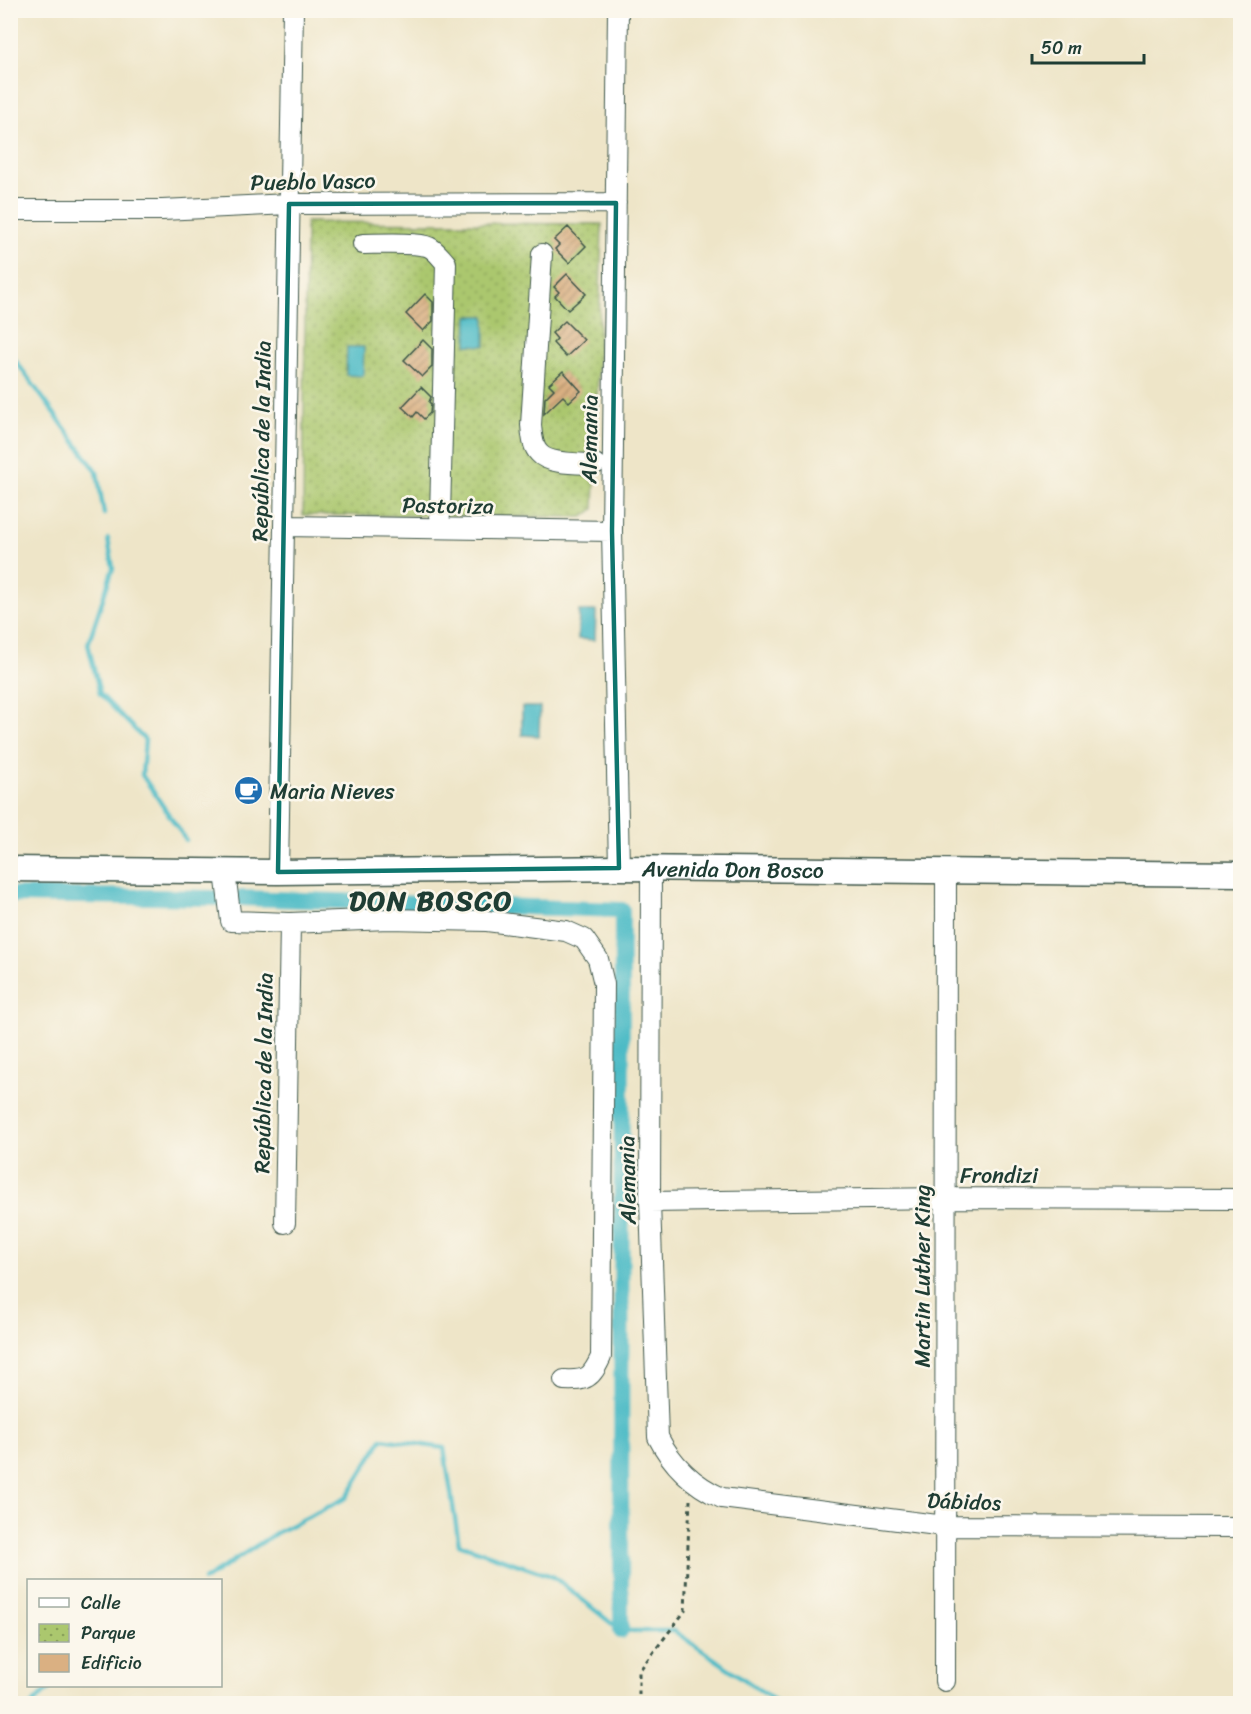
<svg xmlns="http://www.w3.org/2000/svg" width="1251" height="1714" font-family="Sriracha,sans-serif">
<defs>
<pattern id="park-dots" width="8" height="8" patternUnits="userSpaceOnUse" patternTransform="scale(1.5)"><rect width="8" height="8" fill="#abc76e"/><path d="M2 2h.1M6 6h.1" fill="none" stroke="#8ba35b" stroke-width="1.8" stroke-linecap="round"/></pattern>
<pattern id="building-hatch" width="6" height="6" patternUnits="userSpaceOnUse" patternTransform="scale(1.5)"><rect width="6" height="6" fill="#dab082"/><path d="M-1 1l2-2M0 6l6-6M5 7l2-2" fill="none" stroke="#b0906b"/></pattern>
</defs>
<rect width="100%" height="100%" fill="#fbf7ec"/>
<filter id="ink" filterUnits="userSpaceOnUse"><feTurbulence type="fractalNoise" baseFrequency=".0167" numOctaves="2"/><feDisplacementMap in="SourceGraphic" scale="12" xChannelSelector="R" yChannelSelector="G"/><feConvolveMatrix kernelMatrix="1 2 1 2 8 2 1 2 1" color-interpolation-filters="sRGB"/></filter>
<filter id="wash" filterUnits="userSpaceOnUse"><feTurbulence type="fractalNoise" baseFrequency=".008" numOctaves="4" result="noise"/><feDisplacementMap in="SourceGraphic" scale="24" xChannelSelector="R" yChannelSelector="G"/><feGaussianBlur stdDeviation="1.35" result="paint"/><feColorMatrix in="noise" values="0 0 0 0 0 0 0 0 0 0 0 0 0 0 0 0 0 1.4 0 .05"/><feComposite in="paint" operator="in"/></filter>
<g filter="url(#wash)">
<rect width="100%" height="100%" fill="#eee5c8"/>
<!-- park -->
<path fill="url(#park-dots)" stroke="#658251" stroke-width="1.5" d="M306 222 602 224 594 509 583 517 303 515Z"/>
<!-- water -->
<path fill="#4dbbc6" stroke="#367c7d" stroke-width="1.5" d="M468 316H485V346L467 345Z
M347 347H364L363 376 346 375Z
M579 611H596L595 640 578 639Z
M522 707H540L539 736 522 735Z"/>
<g fill="none" stroke-linecap="round" stroke-linejoin="round">
<!-- stream -->
<path stroke="#4dbbc6" stroke-width="4.5" d="M10 353 97 472 104 514
M108 539 113 568 88 644 100 694 145 740 142 775 186 840
M204 1580 276 1533 346 1498 382 1439 444 1448 459 1544 554 1577 621 1631H674L780 1704
M32 1704 52 1686"/>
<!-- canal -->
<path stroke="#4dbbc6" stroke-width="16" d="M10 895 216 898
M241 898 622 910 621 1631"/>
</g>
<g id="blocks">
<!-- building -->
<path fill="url(#building-hatch)" d="M568 227 586 246 569 263 555 249 559 245 554 240Z
M567 274 586 294 568 310 555 296 559 292 554 287Z
M425 294 433 302V321L423 331 406 314Z
M565 321 584 340 566 357 553 343 557 339 552 333Z
M423 340 432 349V367L422 377 404 360Z
M563 371 581 391 569 402 563 396 544 414 545 398 554 389 549 384Z
M421 387 431 397 429 402 431 404 430 413 424 419 417 412 413 417 402 407Z"/>
</g>
</g>
<g filter="url(#ink)">
<use href="#blocks" fill-opacity="0" stroke="#3e564a" stroke-width="1.5"/>
<g fill="none" stroke-linecap="round" stroke-linejoin="round">
<defs>
<path id="minor" d="M618 10 612 531 619 868
M10 210H162L289 204 616 203
M363 244C377 244 418 242 429 247 436 250 441 258 446 263L440 516
M542 254 531 425C532 434 532 446 539 453 549 465 580 463 595 464
M284 526 612 531
M651 869 650 1202 658 1437C672 1465 693 1485 722 1498L945 1526 1240 1527
M225 872 231 921 290 923 388 919 487 921 566 931 584 939 598 959 604 984 601 1357C591 1378 587 1381 564 1380
M278 872 293 10
M650 1202 946 1198 1240 1199
M285 1223 290 923
M945 1681 946 870"/>
<g id="major">
<path id="s1" d="M10 869 278 872 619 868 1240 874"/>
</g>
</defs>
<!-- minor casing -->
<use href="#minor" stroke="#3e564a" stroke-width="22"/>
<!-- major casing -->
<use href="#major" stroke="#3e564a" stroke-width="27"/>
<!-- path -->
<path stroke="#3e564a" stroke-width="3" stroke-dasharray="4.5 4.5" stroke-linecap="butt" d="M639 1704V1671L685 1611 690 1500"/>
<!-- minor -->
<use href="#minor" stroke="#fff" stroke-width="20"/>
<!-- major -->
<use href="#major" stroke="#fff" stroke-width="24"/>
</g>
</g>
<!-- marked area -->
<path fill="none" stroke="#0f766e" stroke-width="4.5" stroke-linejoin="round" d="M616 203 612 531 619 868 278 872 289 204Z"/>
<!-- icons -->
<defs>
<symbol id="cafe-disc" viewBox="-11 -11 22 22"><circle r="9.5" fill="#1f6fb2" stroke="#fbf7ec"/><path d="M-5.5-4.5H6V0H3Q3 3.5 0 3.5H-2.5Q-5.5 3.5-5.5 0ZM3-3.2v2h1.7v-2ZM-6 4.5H4V6H-6Z" fill="#fff"/></symbol>
</defs>
<g fill-rule="evenodd">
<use href="#cafe-disc" x="232" y="774" width="33" height="33"/>
</g>
<g text-anchor="middle" stroke-width="5" stroke-linejoin="round" paint-order="stroke">
<!-- street labels -->
<g font-size="22" fill="#1f3d34" stroke="#fbf7ec">
<text transform="translate(313 181) rotate(-1)" y="8">Pueblo Vasco</text>
<text transform="translate(589 439) rotate(-89)" y="8">Alemania</text>
<text transform="translate(261 441) rotate(-89)" y="8">República de la India</text>
<text transform="translate(448 505) rotate(1)" y="8">Pastoriza</text>
<text dy="8" stroke="none"><textPath href="#s1" startOffset="723">Avenida Don Bosco</textPath></text>
<text transform="translate(263 1073) rotate(-89)" y="8">República de la India</text>
<text x="999" y="1183">Frondizi</text>
<text transform="translate(627 1180) rotate(-91)" y="8">Alemania</text>
<text transform="translate(922 1276) rotate(-90)" y="8">Martin Luther King</text>
<text transform="translate(964 1501) rotate(2)" y="8">Dábidos</text>
</g>
<!-- poi labels -->
<g font-size="22" fill="#1f3d34" stroke="#fbf7ec" text-anchor="start">
<text x="270" y="799">Maria Nieves</text>
</g>
<!-- district labels -->
<g font-size="28" font-weight="bold" letter-spacing="1.5" fill="#1f3d34" stroke="#fbf7ec">
<text x="431" y="910">DON BOSCO</text>
</g>
</g>
<!-- margin -->
<rect width="1251" height="1714" fill="none" stroke="#fbf7ec" stroke-width="36"/>
<!-- legend -->
<rect x="27" y="1579" width="195" height="108" fill="#fbf7ec" stroke="#a3ada2" stroke-width="1.5"/>
<rect x="39" y="1598" width="30" height="9" fill="#ffffff" stroke="#a3ada2" stroke-width="1.5"/>
<text x="81" y="1609" font-size="18" fill="#1f3d34">Calle</text>
<rect x="39" y="1624" width="30" height="18" fill="url(#park-dots)" stroke="#a3ada2" stroke-width="1.5"/>
<text x="81" y="1639" font-size="18" fill="#1f3d34">Parque</text>
<rect x="39" y="1654" width="30" height="18" fill="#dab082" stroke="#a3ada2" stroke-width="1.5"/>
<text x="81" y="1669" font-size="18" fill="#1f3d34">Edificio</text>
<!-- scale -->
<path d="M1032 54v9h112v-9" fill="none" stroke="#1f3d34" stroke-width="3"/>
<text x="1041" y="54" font-size="18" fill="#1f3d34" stroke="#fbf7ec" stroke-width="4.5" paint-order="stroke">50 m</text>
</svg>
